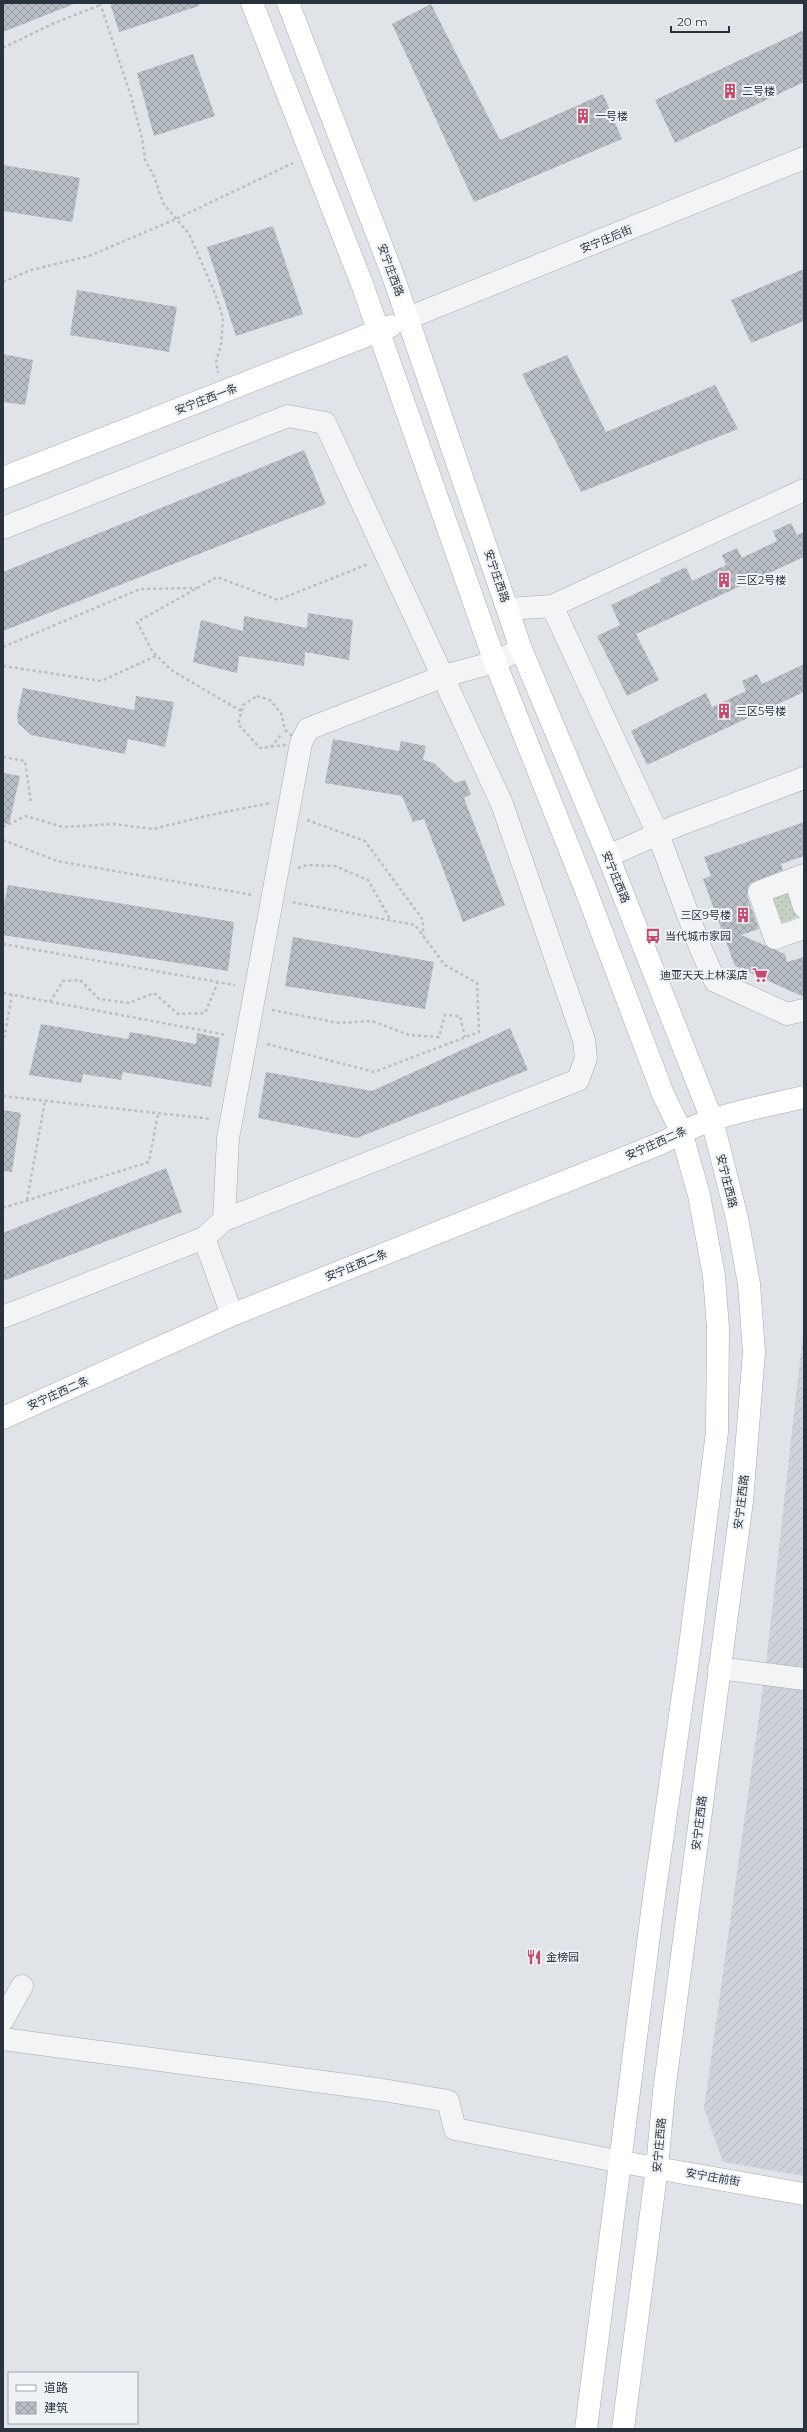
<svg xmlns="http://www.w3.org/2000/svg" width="807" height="2432" font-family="Montserrat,'Noto Sans SC',sans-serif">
<defs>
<pattern id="industrial-furrows" width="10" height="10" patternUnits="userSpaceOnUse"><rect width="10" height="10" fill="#ced3da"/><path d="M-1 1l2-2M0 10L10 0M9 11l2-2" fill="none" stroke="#b1b6bc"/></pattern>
<pattern id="grass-dots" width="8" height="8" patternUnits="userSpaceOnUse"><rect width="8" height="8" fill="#c7d1c1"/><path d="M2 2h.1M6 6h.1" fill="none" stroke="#abb4a7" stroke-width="1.8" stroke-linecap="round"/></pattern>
<pattern id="building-cross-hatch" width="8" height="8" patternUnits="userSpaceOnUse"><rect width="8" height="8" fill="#b7bec4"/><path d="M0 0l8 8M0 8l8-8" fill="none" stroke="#959ba1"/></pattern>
</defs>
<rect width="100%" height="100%" fill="#e0e4e8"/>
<!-- industrial -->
<path fill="url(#industrial-furrows)" d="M804 1324V2176L723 2162 704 2108 765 1673Z"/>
<!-- grass -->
<path fill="url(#grass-dots)" d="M789 889 800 916 782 923 772 894Z"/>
<!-- building -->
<path fill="url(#building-cross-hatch)" d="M3 3H74V4L3 32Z
M110 3H199V6L119 32Z
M431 4 500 140 603 94 622 139 474 202 392 24Z
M804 30V82L675 143 655 100Z
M193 54 215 116 154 136 137 73Z
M3 165 80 178 72 222 3 211Z
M273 226 303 314 236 336 207 247Z
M804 269V321L751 343 731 300Z
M77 290 177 307 169 352 70 335Z
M3 354 33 360 25 405 3 402Z
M567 355 606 432 715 385 738 429 581 492 522 374Z
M304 450 326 504 3 631V572Z
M791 523 797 535 804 532V557L636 634 659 680 627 696 597 636 620 625 611 605 662 581 660 579 686 567 692 581 726 565 722 555 737 548 742 558 777 541 773 531Z
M308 613 353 620 349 660 305 652 304 666 239 656 237 673 193 662 201 620 243 631 244 616 307 628Z
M804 664V692L647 765 631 731 706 693 712 707 746 691 742 681 757 674 762 684Z
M23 688 134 710 136 696 174 702 165 747 128 739 125 754 31 735 18 723 17 715Z
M333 739 399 751 401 741 426 746 423 760 434 763 455 783 465 780 471 794 464 798 505 905 463 922 424 819 413 822 402 796 325 783Z
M3 773 20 776 9 824 3 823Z
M804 822V856L781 864 783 870 749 884 747 896 759 929 741 935 785 954 787 962 804 957V997L735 966 703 879 711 876 704 857Z
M8 885 234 922 228 971 3 935V908Z
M293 937 434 962 425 1009 285 986Z
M41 1024 128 1039 130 1032 196 1044 197 1033 220 1038 211 1087 123 1072 121 1080 83 1074 81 1083 29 1075Z
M510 1028 528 1070 357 1138 258 1118 266 1072 372 1091Z
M3 1110 21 1113 12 1172 3 1171Z
M166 1168 182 1212 3 1281V1233Z"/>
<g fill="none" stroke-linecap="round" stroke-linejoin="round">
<defs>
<path id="street" d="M408 318 804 158
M3 528 288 416 325 423 502 804 584 1040 586 1058 578 1080 224 1220 204 1238 3 1317
M552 606 658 834 700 947 715 981 787 1014 804 1010
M508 609 552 606 804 490
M608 856 676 826 804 778
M804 875 759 892 775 938 804 928
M795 879 804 907
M224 1220 228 1138 301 743 308 729 444 676 495 662 521 649
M204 1238 232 1315
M719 1668 804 1679
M3 2020 22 1986
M3 2039 383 2090 448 2101 455 2129 622 2162"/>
<path id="secondary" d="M252 3 362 284 495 662 585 888 663 1094 681 1131 699 1195 714 1276 718 1328 717 1432 690 1646 653 1904 586 2429
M288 3 392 273 521 649 608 856 712 1120 737 1218 749 1284 754 1352 742 1501 664 2092 657 2167 623 2429
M3 478 391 326
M3 1418 232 1315 664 1142C706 1116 757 1108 804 1097
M622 2162 804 2194"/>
</defs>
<!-- street casing -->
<use href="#street" stroke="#a5abb2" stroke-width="23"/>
<!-- secondary casing -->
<use href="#secondary" stroke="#a5abb2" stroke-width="23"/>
<!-- path -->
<path stroke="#babec2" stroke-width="2.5" stroke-dasharray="3 3" stroke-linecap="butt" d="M100 3 130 93 142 138 145 160 154 176 163 203 189 234 215 293 223 318 221 346 216 361 218 373
M3 48 52 24 100 5
M3 282 31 270 89 256 176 219 293 163
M3 647 140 589 197 588
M3 666 101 681 156 656
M257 696 270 700 281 713 285 730 301 743 260 748 238 724 243 705Z
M241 711 171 670 152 651 137 622 217 577 278 600 368 564
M271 747 281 735
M3 757 25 761 31 803
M307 820 365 841 423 920V935
M3 827 26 816 63 827 113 824 153 829 210 815 270 803
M3 840 57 861 253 895
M298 868 307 865 335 866 368 880 391 921
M3 944 235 985
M3 993 227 1035
M50 1002 63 981 80 980 99 999 129 1003 154 993 178 1014 205 1013 218 982
M272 1010 339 1023 372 1021 409 1035 439 1037 445 1015 460 1016 465 1037
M3 1044 12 995
M267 1044 374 1072 479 1032 477 983 445 965 415 925 291 902
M3 1096 211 1119
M27 1200 45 1101
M3 1208 149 1162 158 1113"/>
<!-- street -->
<use href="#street" stroke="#f2f4f6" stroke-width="22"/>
<!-- secondary -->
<use href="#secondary" stroke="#fff" stroke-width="22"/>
</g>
<!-- icons -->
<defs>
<symbol id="building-bare" viewBox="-9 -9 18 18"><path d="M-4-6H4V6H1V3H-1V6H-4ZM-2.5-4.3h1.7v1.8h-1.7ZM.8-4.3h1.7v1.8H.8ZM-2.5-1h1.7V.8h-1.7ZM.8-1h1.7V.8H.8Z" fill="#c64b6d" stroke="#eff2f5" stroke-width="2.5" paint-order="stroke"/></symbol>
<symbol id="bus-bare" viewBox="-9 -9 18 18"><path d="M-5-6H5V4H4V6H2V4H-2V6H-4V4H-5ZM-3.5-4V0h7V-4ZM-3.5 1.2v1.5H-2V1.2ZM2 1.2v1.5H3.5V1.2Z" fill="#c64b6d" stroke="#eff2f5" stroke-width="2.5" paint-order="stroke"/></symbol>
<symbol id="supermarket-bare" viewBox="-9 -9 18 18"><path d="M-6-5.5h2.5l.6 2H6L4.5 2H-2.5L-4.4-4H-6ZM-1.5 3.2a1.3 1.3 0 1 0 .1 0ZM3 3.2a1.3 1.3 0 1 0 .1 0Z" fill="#c64b6d" stroke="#eff2f5" stroke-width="2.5" paint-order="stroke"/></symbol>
<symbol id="restaurant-bare" viewBox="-9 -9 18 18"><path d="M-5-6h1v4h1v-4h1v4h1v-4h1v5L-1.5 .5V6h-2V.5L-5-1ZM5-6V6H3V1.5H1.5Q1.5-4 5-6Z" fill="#c64b6d" stroke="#eff2f5" stroke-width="2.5" paint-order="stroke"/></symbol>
</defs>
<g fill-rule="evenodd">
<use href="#building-bare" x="719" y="80" width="22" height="22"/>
<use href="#building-bare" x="572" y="105" width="22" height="22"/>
<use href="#building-bare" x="713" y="569" width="22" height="22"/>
<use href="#building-bare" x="713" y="700" width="22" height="22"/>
<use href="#building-bare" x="732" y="904" width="22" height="22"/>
<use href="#bus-bare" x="642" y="925" width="22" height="22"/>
<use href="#supermarket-bare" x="749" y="964" width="22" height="22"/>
<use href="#restaurant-bare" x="523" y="1946" width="22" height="22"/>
</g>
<g text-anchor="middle" stroke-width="4" stroke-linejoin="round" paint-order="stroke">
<!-- poi labels -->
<g font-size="11" fill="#29333e" stroke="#eff2f5" text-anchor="start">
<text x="742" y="95">二号楼</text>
<text x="595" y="120">一号楼</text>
<text x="736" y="584">三区2号楼</text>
<text x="736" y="715">三区5号楼</text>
<text x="731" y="919" text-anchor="end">三区9号楼</text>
<text x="665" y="940">当代城市家园</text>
<text x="748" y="979" text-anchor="end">迪亚天天上林溪店</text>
<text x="546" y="1961">金榜园</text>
</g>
<!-- street labels -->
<g font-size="11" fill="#29333e" stroke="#eff2f5">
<text transform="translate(606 239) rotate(-22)" y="4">安宁庄后街</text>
<text transform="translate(391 270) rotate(70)" y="4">安宁庄西路</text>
<text transform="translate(206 399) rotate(-21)" y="4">安宁庄西一条</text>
<text transform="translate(497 576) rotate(71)" y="4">安宁庄西路</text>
<text transform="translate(616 877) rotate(68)" y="4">安宁庄西路</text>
<text transform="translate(656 1143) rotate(-24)" y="4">安宁庄西二条</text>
<text transform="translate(727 1181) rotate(76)" y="4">安宁庄西路</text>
<text transform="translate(356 1265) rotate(-22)" y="4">安宁庄西二条</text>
<text transform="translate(58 1393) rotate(-24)" y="4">安宁庄西二条</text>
<text transform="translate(741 1502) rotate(-83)" y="4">安宁庄西路</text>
<text transform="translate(699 1823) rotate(-83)" y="4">安宁庄西路</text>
<text transform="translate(659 2145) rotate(-85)" y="4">安宁庄西路</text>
<text transform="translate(713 2177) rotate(10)" y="4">安宁庄前街</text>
</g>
</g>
<!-- border -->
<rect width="807" height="2432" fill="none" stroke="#29333e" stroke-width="8"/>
<!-- legend -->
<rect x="8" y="2372" width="130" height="52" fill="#eff2f5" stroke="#a0a6ac"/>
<rect x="16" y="2385" width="20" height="6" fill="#ffffff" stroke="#a0a6ac"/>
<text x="44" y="2392" font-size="12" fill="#29333e">道路</text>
<rect x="16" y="2402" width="20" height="12" fill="url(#building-cross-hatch)" stroke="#a0a6ac"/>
<text x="44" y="2412" font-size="12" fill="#29333e">建筑</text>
<!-- scale -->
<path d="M671 26v6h58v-6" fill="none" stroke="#29333e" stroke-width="2"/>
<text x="677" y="26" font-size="12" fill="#29333e" stroke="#eff2f5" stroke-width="3" paint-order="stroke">20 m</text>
</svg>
